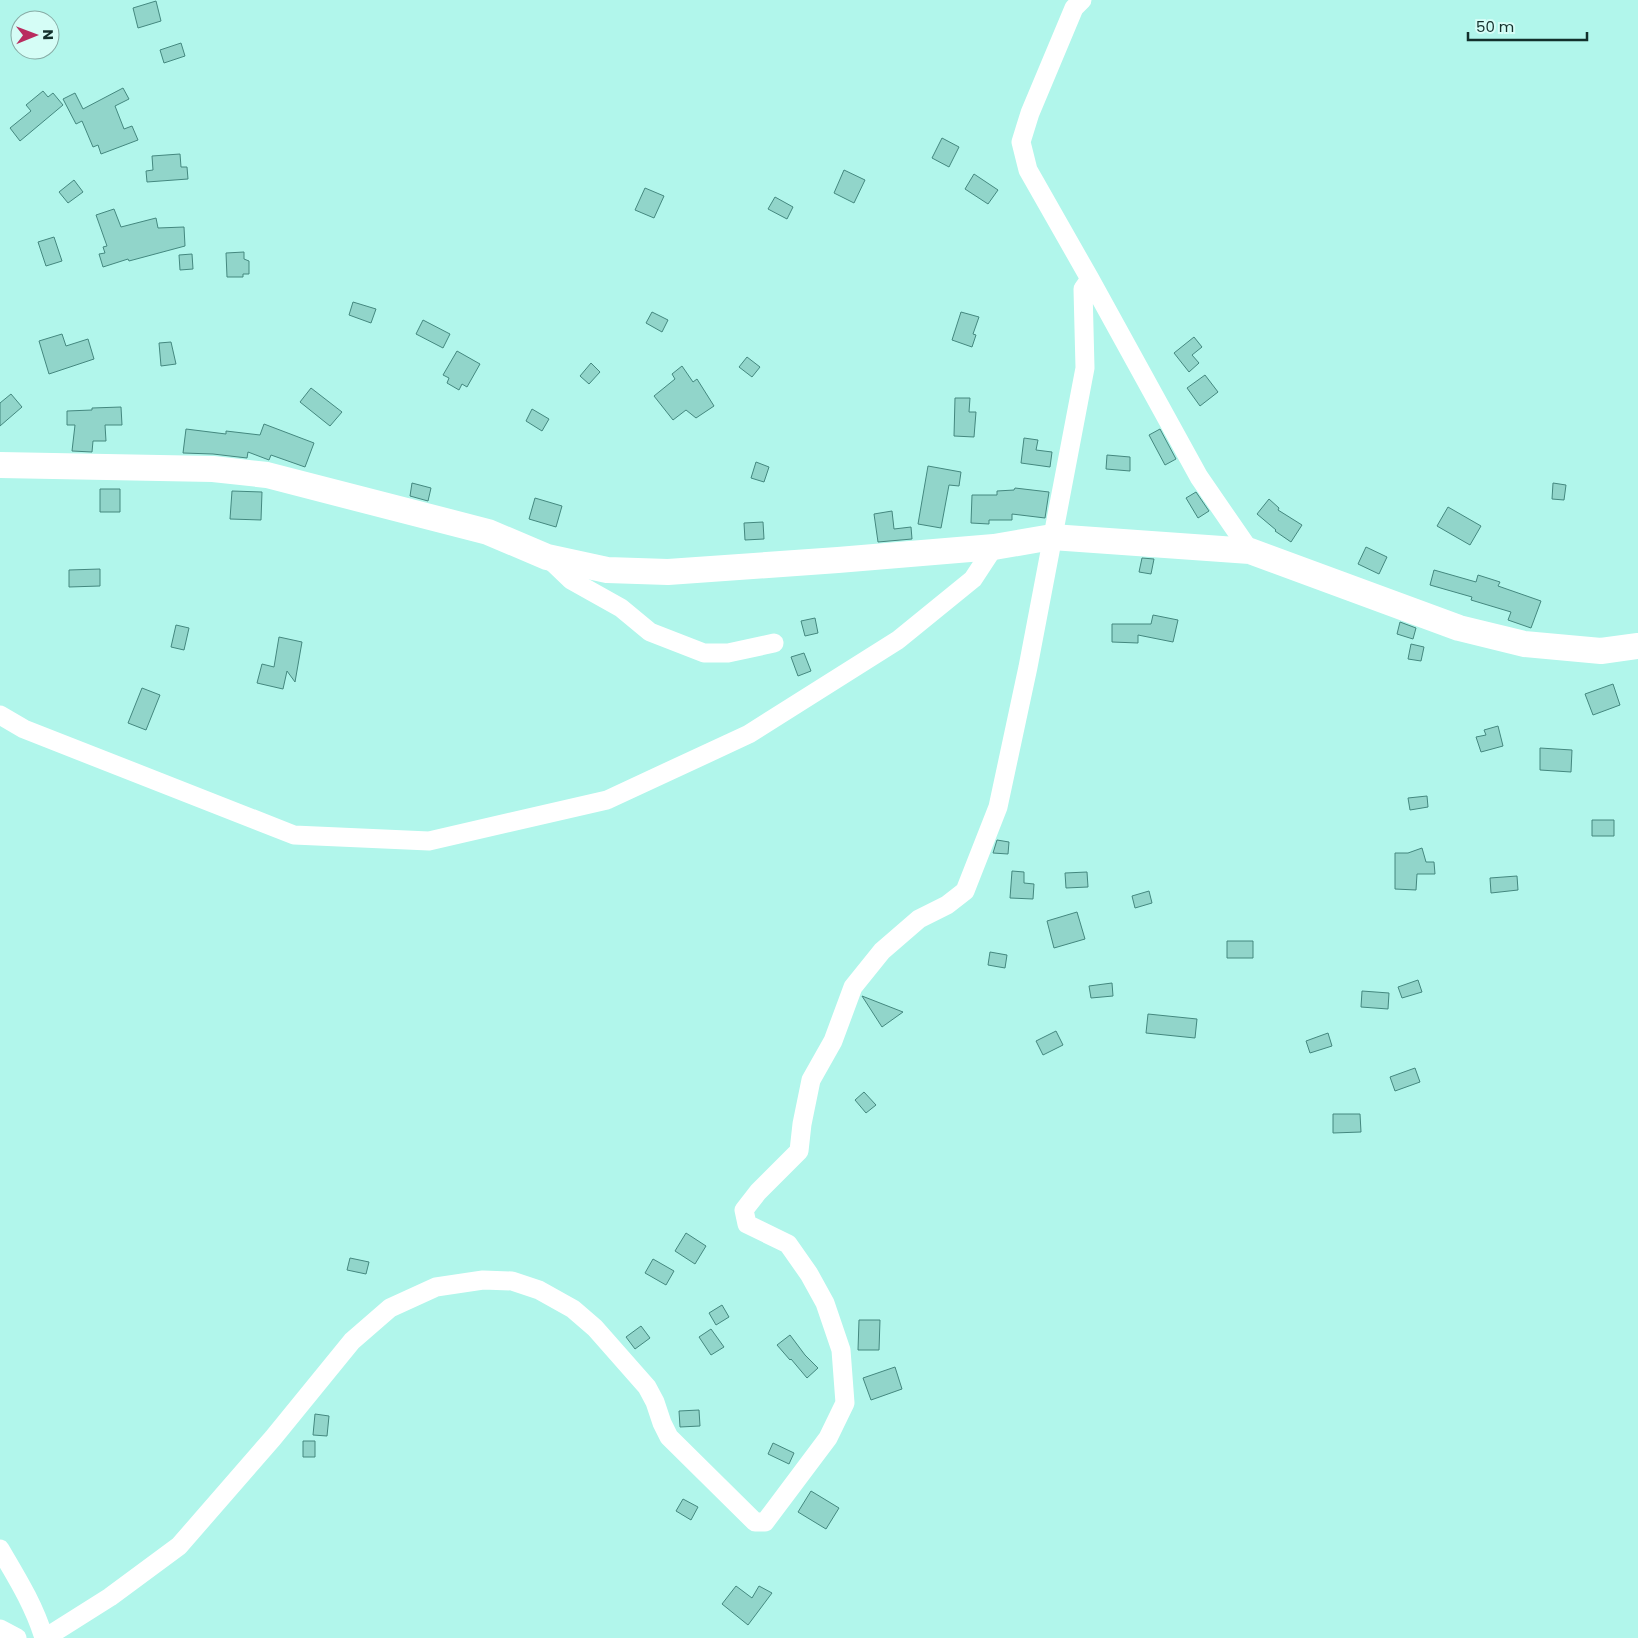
<svg xmlns="http://www.w3.org/2000/svg" width="1638" height="1638" font-family="Poppins,sans-serif">
<rect width="100%" height="100%" fill="#b1f6eb"/>
<!-- building -->
<path fill="#91d5ca" stroke="#44887f" d="M156 1 161 21 138 28 133 8Z
M181 43 185 56 164 63 160 50Z
M123 88 129 99 115 106 124 129 132 126 138 140 101 154 98 145 93 147 82 121 76 124 63 99 75 93 83 109Z
M43 91 48 97 53 93 63 105 20 141 10 128 31 111 26 105Z
M942 138 959 147 949 167 932 158Z
M180 154 181 167H187L188 179 147 182 146 171 153 170 152 156Z
M844 170 865 180 854 203 834 193Z
M974 174 998 190 988 204 965 189Z
M74 180 83 192 68 203 59 192Z
M645 188 664 196 654 218 635 210Z
M775 197 793 207 787 219 768 209Z
M114 209 121 227 156 218 158 228 184 227 185 246 129 261 128 259 103 267 99 254 105 253 103 247 107 246 96 215Z
M54 237 62 261 46 266 38 242Z
M244 252V259L249 261V274H243V277H227L226 253Z
M192 254 193 269 180 270 179 255Z
M353 302 376 309 371 323 349 315Z
M652 312 668 320 662 332 646 323Z
M961 312 979 317 973 334 976 335 972 347 952 340Z
M423 320 450 334 443 348 416 334Z
M62 334 66 346 88 339 94 359 49 374 39 341Z
M1194 337 1202 347 1192 355 1199 363 1189 372 1174 353Z
M171 342 176 364 161 366 159 343Z
M457 351 480 364 467 387 462 384 459 390 447 383 449 378 443 375Z
M747 357 760 367 752 377 739 367Z
M591 363 600 372 589 384 580 376Z
M682 366 693 382 697 379 714 406 696 418 686 410 673 420 654 396 675 379 672 374Z
M1205 375 1218 392 1200 406 1187 388Z
M311 388 342 412 330 426 300 402Z
M11 394 22 407 0 426V403Z
M955 398H970L969 412H976L974 437 954 436Z
M121 407 122 425H105L106 441H93L92 452 72 451 75 425H67V411L92 410V408Z
M532 409 549 419 542 431 526 421Z
M264 424 314 443 305 467 271 455 269 460 248 452 247 458 213 454 183 453 186 429 226 434V431L260 435Z
M1160 429 1176 459 1165 465 1149 435Z
M1024 438 1038 440 1036 450 1052 452 1050 467 1021 463Z
M1107 455 1130 457V471L1106 469Z
M756 462 769 467 764 482 751 478Z
M928 466 961 472 959 486 949 485 941 528 918 524Z
M412 483 431 488 428 501 410 496Z
M1553 483 1566 485 1564 500 1552 499Z
M1015 488 1049 492 1045 518 1012 514V520H989V524L971 523 972 495H997V491L1014 490Z
M100 489H120V512H100Z
M232 491 262 492 261 520 230 519Z
M1196 492 1209 511 1198 518 1186 498Z
M535 498 562 506 556 527 529 519Z
M1269 499 1279 508 1278 510 1302 525 1291 542 1275 531 1276 530 1257 514Z
M1448 507 1481 526 1470 545 1437 526Z
M892 511 894 529 911 527 912 539 878 542 874 514Z
M763 522 764 539 745 540 744 523Z
M1366 547 1387 557 1379 574 1358 564Z
M1142 558 1154 559 1151 574 1139 572Z
M100 569V586L69 587V570Z
M1434 570 1476 582 1478 575 1500 582 1498 586 1541 601 1531 628 1508 620 1511 612 1471 600 1472 597 1430 585Z
M1153 615 1178 620 1173 642 1138 635V643L1112 642V624H1151Z
M815 618 818 633 805 636 801 621Z
M1400 622 1416 628 1413 639 1397 634Z
M176 625 189 628 184 650 171 647Z
M279 637 302 642 295 682 287 671 283 689 257 683 262 664 274 667Z
M1411 644 1424 647 1421 661 1408 659Z
M804 653 811 671 798 676 791 657Z
M1613 684 1620 705 1593 715 1585 694Z
M142 688 160 695 146 730 128 723Z
M1498 726 1503 746 1481 752 1476 737 1486 735 1484 730Z
M1540 748 1572 750 1571 772 1540 770Z
M1427 796 1428 807 1410 810 1408 798Z
M1592 820H1614V836H1592Z
M997 840 1009 842 1008 854 993 853Z
M1422 848 1426 862H1434L1435 874H1417L1416 890 1395 889V853H1408Z
M1012 871 1024 872V883L1034 884 1033 899 1010 898Z
M1087 872 1088 887 1066 888 1065 873Z
M1517 876 1518 890 1491 893 1490 878Z
M1149 891 1152 903 1135 908 1132 896Z
M1077 912 1085 939 1054 948 1047 921Z
M1227 941H1253V958H1227Z
M990 952 1007 955 1005 968 988 965Z
M1418 980 1422 992 1402 998 1398 987Z
M1112 983 1113 996 1091 998 1089 986Z
M1362 991 1389 993 1388 1009 1361 1007Z
M862 996 903 1012 882 1027Z
M1148 1014 1197 1019 1195 1038 1146 1033Z
M1056 1031 1063 1045 1043 1055 1036 1041Z
M1328 1033 1332 1046 1310 1053 1306 1041Z
M1415 1068 1420 1082 1395 1091 1390 1077Z
M864 1092 876 1105 866 1113 855 1100Z
M1333 1114H1360L1361 1132 1333 1133Z
M686 1233 706 1246 695 1264 675 1251Z
M350 1258 369 1262 366 1274 347 1270Z
M653 1259 674 1271 666 1285 645 1273Z
M722 1305 729 1317 716 1325 709 1313Z
M859 1320H880L879 1350H858Z
M641 1326 650 1338 635 1349 626 1337Z
M711 1329 724 1347 711 1355 699 1337Z
M790 1335 805 1355 818 1368 807 1378 791 1359 790 1360 777 1345Z
M895 1367 902 1389 871 1400 863 1378Z
M699 1410 700 1426 680 1427 679 1411Z
M315 1414 329 1416 327 1436 313 1435Z
M303 1441H315V1457H303Z
M773 1443 794 1453 789 1464 768 1454Z
M811 1491 839 1508 826 1529 798 1512Z
M683 1499 698 1507 691 1520 676 1511Z
M736 1586 752 1598 759 1586 772 1593 748 1625 722 1604Z"/>
<g fill="none" stroke-linecap="round" stroke-linejoin="round">
<!-- street -->
<path stroke="#fff" stroke-width="19" d="M1082 0 1074 8 1030 113 1021 142 1028 170 1090 279 1199 477 1250 551
M548 558 571 580 621 608 650 632 704 653H728L774 643
M0 715 24 729 294 835 429 841 607 800 749 734 898 640 973 579 994 547
M0 1549C17 1578 34 1605 44 1638
M0 1629 17 1638
M45 1638 110 1597 179 1546 273 1438 352 1341 390 1308 436 1287 483 1280 512 1281 539 1290 573 1309 595 1328 647 1387 655 1402 662 1423 669 1437 755 1522H765L828 1438 845 1403 841 1350 825 1303 809 1274 788 1244 747 1224 744 1210 758 1192 799 1151 802 1124 811 1080 833 1041 853 987 882 951 919 919 947 905 965 891 998 807 1028 667 1085 368 1083 289 1090 279"/>
<!-- secondary -->
<path stroke="#fff" stroke-width="26" d="M0 465 213 469 267 475 488 532 547 557 607 570 668 572 838 560 994 547 1052 537 1250 551 1459 628 1524 644 1601 651 1638 646"/>
</g>
<!-- north arrow -->
<g transform="translate(35 35) rotate(89)"><circle r="24" fill="#d5fdf6" stroke="#87aba5"/>
<path d="M0-4L9 19L0 12L-9 19Z" fill="#b92c5f"/>
<text y="-8" font-size="14" font-weight="bold" text-anchor="middle" fill="#13302c">N</text>
</g>
<!-- scale -->
<path d="M1468 32v8h119v-8" fill="none" stroke="#13302c" stroke-width="2.5"/>
<text x="1476" y="32" font-size="15" fill="#13302c" stroke="#d5fdf6" stroke-width="4" paint-order="stroke">50 m</text>
</svg>
